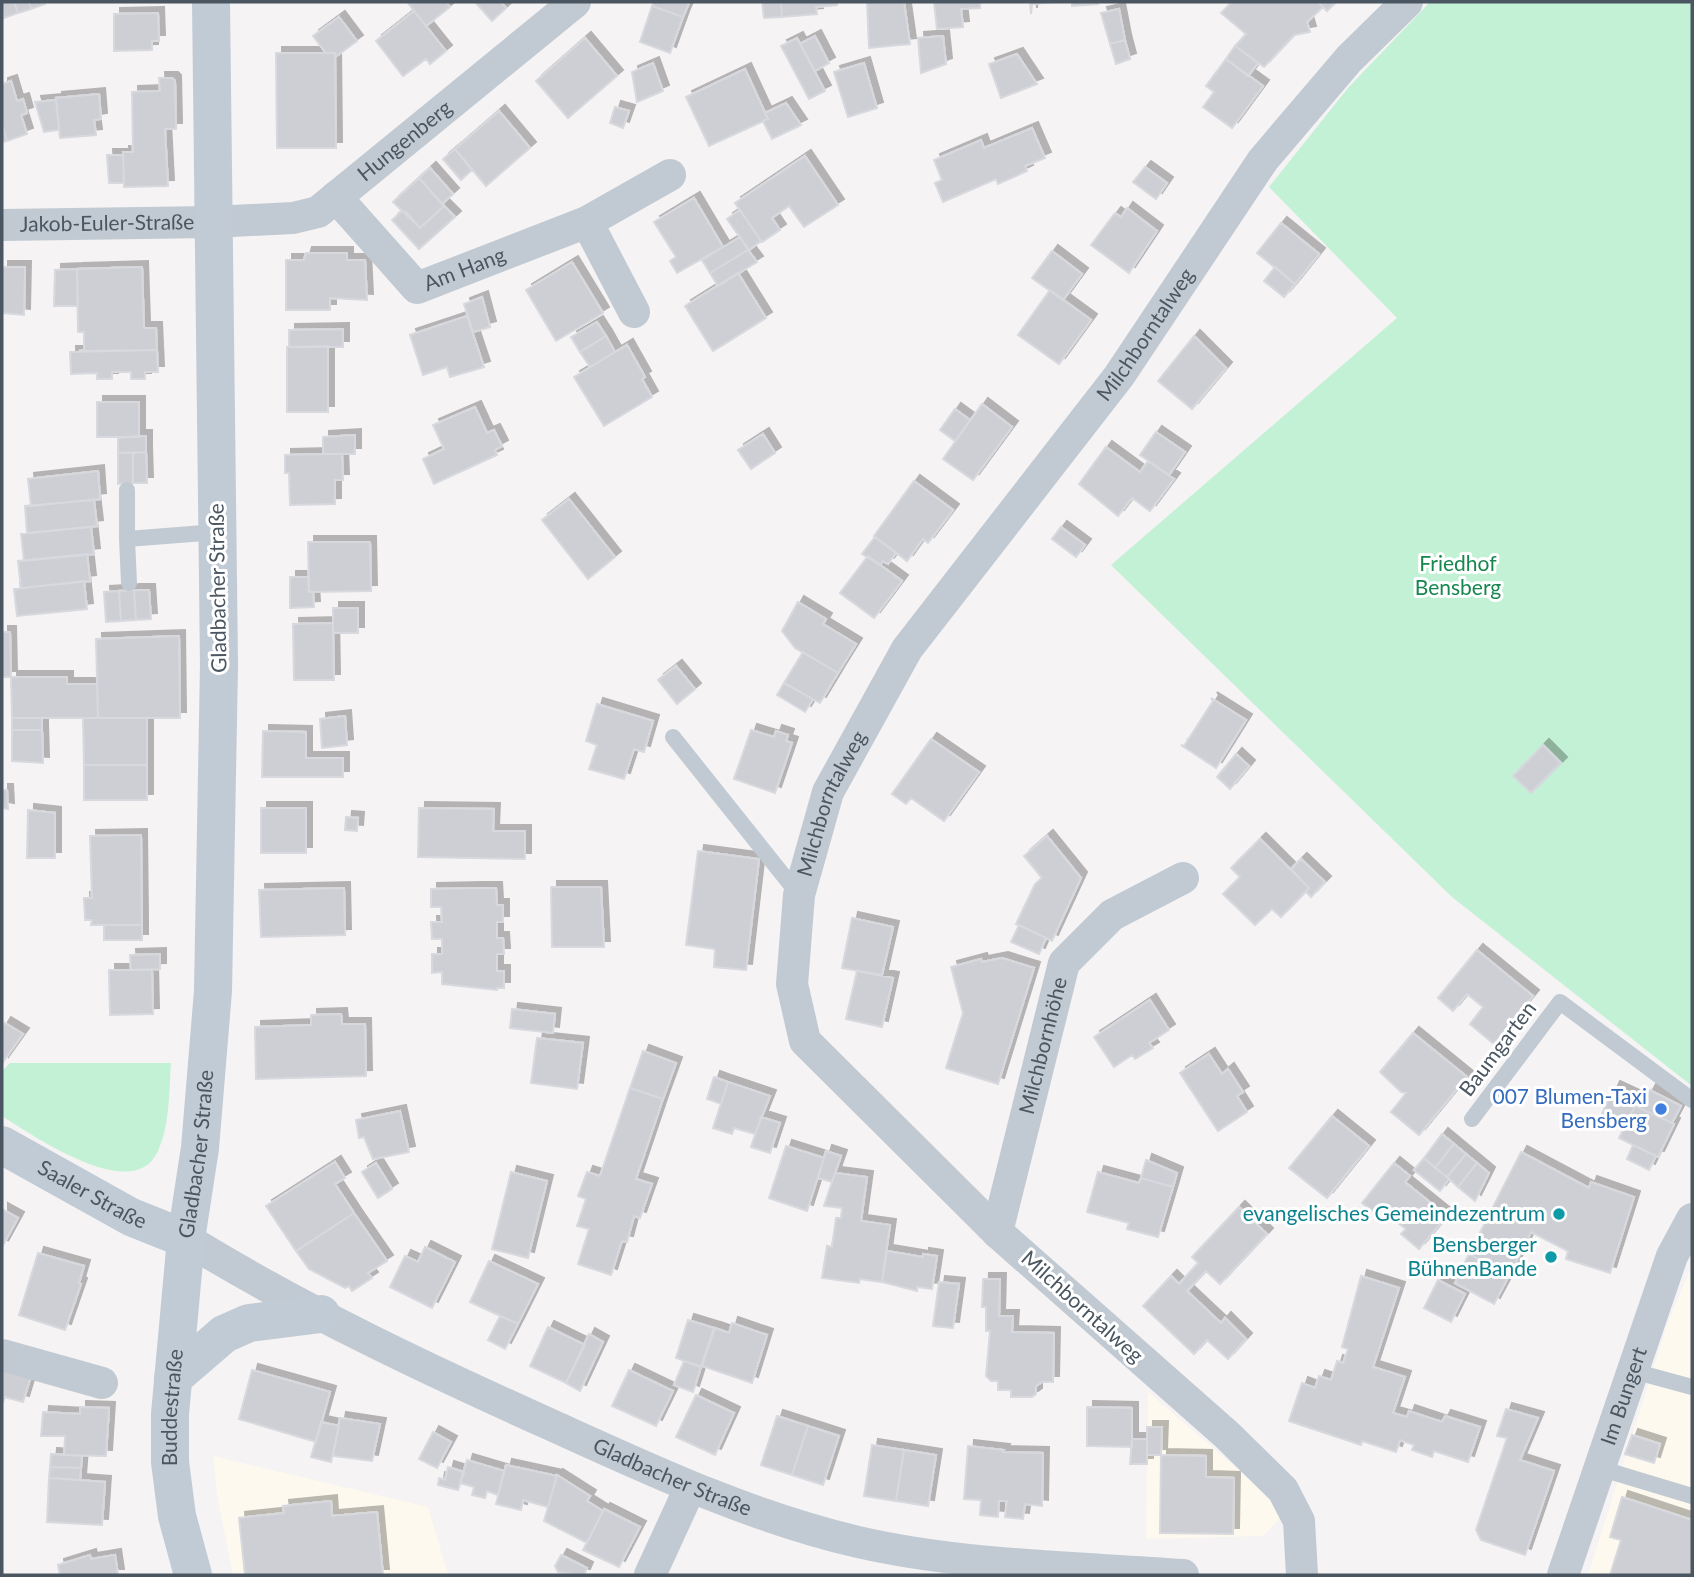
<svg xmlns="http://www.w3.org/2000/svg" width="1694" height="1577" font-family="Lato,sans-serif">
<defs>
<filter id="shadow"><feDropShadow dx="6" dy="-6" stdDeviation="0" flood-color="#0004"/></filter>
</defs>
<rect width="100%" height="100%" fill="#f5f3f3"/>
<!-- commercial -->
<path fill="#fdf9ef" d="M1692 1266V1575H1588L1668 1322Z
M1148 1392 1269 1496 1280 1518 1263 1536 1146 1539Z
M213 1456 428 1507 448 1575H233L217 1495Z"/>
<!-- green -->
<path fill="#c3f1d5" d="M1430 2H1692V1086L1452 897 1111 565 1397 318 1269 187 1348 88Z
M10 1063H171C169 1091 170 1127 157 1153 132 1204 32 1135 2 1116V1071Z"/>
<!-- building -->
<path fill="#cdcfd5" stroke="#d7d9de" stroke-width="2" filter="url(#shadow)" d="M2 2H14L18 13 4 18Z
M14 2H29L31 9 18 13Z
M29 2H44L45 4 31 9Z
M445 2 450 7 426 26 408 3Z
M475 2H501L506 8 492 21Z
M654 2H684L689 3 683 17 652 6Z
M762 2H781L782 17 764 18Z
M781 2H837V5L816 7 817 14 782 17Z
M867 2H904L910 44 869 48Z
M934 2H980V8L961 9 963 27 937 29Z
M1030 2H1059L1032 4 1031 14Z
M1072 2H1098V4L1072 6Z
M1232 2H1318L1323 7 1307 22 1310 32 1294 35 1264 67 1235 46 1246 34 1221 13Z
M1318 2H1336L1327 11Z
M652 6 683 17 670 53 640 42Z
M1119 9 1125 40 1110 44 1101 13Z
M414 11 446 51 430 64 426 59 403 76 376 41Z
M158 13 159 41H152V50L114 51V14Z
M339 17 357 41 335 57V53H326L313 36Z
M815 36 829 63 815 71 800 44Z
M943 36 946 64 921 73 918 38Z
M585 38 617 76 568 118 536 81Z
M797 38 825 91 809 99 781 46Z
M1125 40 1130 59 1116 64 1110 44Z
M1235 46 1258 63 1248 76 1226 59Z
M276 53H335L336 148H277Z
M1017 54 1037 84 1001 98 989 64Z
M1226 59 1263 86 1232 128 1203 107 1214 92 1206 86Z
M653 63 663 91 637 102 632 72Z
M864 63 877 108 848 117 834 72Z
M745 69 768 119 709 146 686 97Z
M159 78H172L175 81 176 129H165L168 186 124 187 123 152H133L132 92 160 91Z
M11 81 17 101 23 99 27 113 21 115 27 134 7 141 2 124V84Z
M99 94 101 119 94 120 96 135 60 138 56 98Z
M56 100 59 130 44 132 35 102Z
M786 103 801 125 772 139 763 121 768 119 765 113Z
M615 107 629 111 623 128 610 123Z
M499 111 530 148 486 186 455 149Z
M2 124 7 141 2 142Z
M1032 128 1045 158 1025 166 1027 171 998 184 996 179 943 202 935 183 942 180 934 160 981 140 984 148Z
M455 149 472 170 461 180 443 159Z
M107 155H123L124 183H109Z
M805 156 838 205 804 227 789 206 772 218 780 230 762 242 735 203Z
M1145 167 1167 183 1156 199 1133 182Z
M430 168 453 194 442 204 419 178Z
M419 178 444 206 420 228 393 202Z
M694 198 723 247 677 273 670 261 676 257 654 222Z
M444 206 455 217 419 249 392 220 402 211 406 212 420 228Z
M1127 208 1157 231 1129 273 1091 245 1115 213 1121 217Z
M740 210 761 241 749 250 727 219Z
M1281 223 1319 254 1295 284 1257 253Z
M740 237 748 250 710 273 702 260Z
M748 250 757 262 718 286 710 273Z
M1052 251 1082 274 1063 300 1032 278Z
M306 253H347V260H365L367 300 330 298V310H286V260H304Z
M572 262 603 313 556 341 526 290Z
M2 267H25L24 315 2 313Z
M142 267 144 328H156L157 350 79 351 84 350V332H78L77 269Z
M1275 267 1295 284 1284 297 1264 281Z
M77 269 78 306H54L55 270Z
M738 273 766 318 713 351 685 306Z
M1050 290 1091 320 1059 364 1018 335Z
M482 297 490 327 473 332 464 304Z
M467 316 484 367 450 377 447 367 423 375 410 335Z
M597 322 606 336 580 352 571 337Z
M343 329V347H289V330Z
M606 336 615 352 590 367 580 352Z
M1194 336 1226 368 1192 409 1158 381Z
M627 345 645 377 642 379 652 397 604 426 574 377Z
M328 346V412H287V347Z
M157 350 158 372H145V379H131V372H112V379H97V373L71 374 70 352Z
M97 402H139V437H97Z
M982 404 1012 427 973 480 943 459Z
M475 407 487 433 494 430 502 446 495 450 497 455 434 484 423 459 444 449 433 425Z
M955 409 970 420 955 441 940 430Z
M1156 432 1185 452 1169 475 1140 455Z
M763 434 775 453 751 469 738 450Z
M355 435V454H323V437Z
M139 436H146V452L118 453V438Z
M1106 447 1140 472 1148 461 1174 479 1150 511 1132 498 1118 516 1079 484Z
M146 452 147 483H133V453Z
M118 453H133V483L118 484Z
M323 454H342L343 480H335V504L290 505 289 473H285V455Z
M98 471 100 499 31 506 28 479Z
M914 481 953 510 928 543 923 539 907 561 874 536Z
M569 499 615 557 588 579 542 520Z
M94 500 97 526 27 533 25 506Z
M91 527 94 554 24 561 21 534Z
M1061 527 1085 545 1076 557 1052 539Z
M875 537 896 553 888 564 883 561 880 565 862 554Z
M308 542H370L371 591 309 592Z
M87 554 90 581 21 588 18 561Z
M868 556 902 581 874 618 840 593Z
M290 577H308L309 592H313L314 607 290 608Z
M84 581 87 609 17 616 14 589Z
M134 590 136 620 121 621 119 591Z
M134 590H149L151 619 136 620Z
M119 591 121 621 106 622 104 592Z
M798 602 826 619 823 624 856 644 838 673 795 648 782 631Z
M333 608H358V633H333Z
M333 623 334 680H294L293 624Z
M2 632H10L11 677H2Z
M179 636 180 718H98L96 639Z
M803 652 838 673 820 703 784 683Z
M676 666 695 689 677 704 658 680Z
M11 677H67V684H97L98 718H12Z
M784 683 813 699 805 712 777 695Z
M1211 698 1246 720 1216 768 1181 745 1184 746 1213 701Z
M597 704 653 721 644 752 634 749 624 779 589 769 597 745 586 741Z
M345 716 347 745 322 748 320 719Z
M12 718H42V730H12Z
M83 718H147V765H84Z
M12 730H42L43 763 12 761Z
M751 730 774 737 776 731 788 735 786 741 792 743 775 793 734 779Z
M263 731 306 732V758H343V777H262Z
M931 739 979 772 944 821 911 798 906 804 892 794Z
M1543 745 1561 763 1531 793 1513 776Z
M1236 754 1249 766 1230 789 1217 777Z
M84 765H147V800H84Z
M2 790H7L8 809 2 808Z
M261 808H306V853H261Z
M419 808 494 809 493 831H525V859L418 857Z
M28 810 55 813V858H27Z
M346 817 358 818 357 831 345 830Z
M141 835 142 925H91L92 920H85L84 898H92L90 836Z
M1047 836 1081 878 1052 941 1016 924 1035 884 1042 878 1024 856Z
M1260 839 1309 888 1281 917 1272 909 1255 925 1223 894 1240 877 1231 868Z
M698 851 759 859 746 970 714 967 715 949 686 945Z
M1301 859 1325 882 1311 897 1306 892 1309 888 1291 869Z
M551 887H601L604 947H552Z
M344 888 345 935 261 937 259 890Z
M478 888H496L497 905H503V922H497V938H503L504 954H497V971H504V988H497V990L442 984V972L432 973V954H442V939H432L431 922H442L441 907H431V889Z
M852 918 893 927 882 975 842 968Z
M104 925H142V940H104Z
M1019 925 1046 938 1039 954 1011 942Z
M1477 950 1533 996 1494 1044 1470 1024 1483 1007 1467 994 1453 1011 1438 998Z
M160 954V969L131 970 130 955Z
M1002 958 1034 968 998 1084 946 1068 963 1013 951 967 981 959 982 962Z
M109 970H152L153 1014 110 1015Z
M857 971 893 978 882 1027 846 1019Z
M1150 1000 1169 1030 1149 1043 1153 1048 1135 1059 1132 1055 1114 1067 1094 1037Z
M512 1009 555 1014 553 1033 510 1028Z
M341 1014 342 1024H365L366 1076 256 1079 255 1027 311 1025V1015Z
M5 1023 23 1034 3 1062 2 1028Z
M1413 1033 1467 1077 1419 1135 1391 1112 1406 1093 1401 1092 1380 1072Z
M537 1038 583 1043 577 1089 531 1083Z
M643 1051 676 1063 663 1099 630 1088Z
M1209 1054 1222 1074 1228 1069 1243 1092 1237 1096 1247 1112 1218 1131 1180 1073Z
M714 1077 728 1082 721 1104 707 1099Z
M728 1082 770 1096 755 1134 734 1128 732 1134 713 1128Z
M1614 1087 1644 1101 1650 1090 1681 1106 1672 1123 1635 1106 1625 1126 1602 1114Z
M630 1088 663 1099 636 1179 652 1184 640 1218 634 1216 627 1242 622 1241 611 1275 578 1264 589 1229 577 1226 586 1199 578 1196 587 1172 600 1176Z
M1635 1106 1674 1124 1658 1157 1619 1138Z
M400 1111 409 1152 373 1159 364 1137 359 1138 356 1120Z
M1332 1116 1369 1146 1327 1198 1289 1168Z
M761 1117 780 1123 770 1153 751 1147Z
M1442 1134 1454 1144 1435 1168 1424 1158Z
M1454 1144 1466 1154 1447 1177 1435 1168Z
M1633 1145 1656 1156 1649 1170 1627 1159Z
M786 1146 824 1158 807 1211 769 1198Z
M826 1151 841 1156 832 1182 818 1178Z
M1521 1152 1589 1188 1591 1182 1634 1197 1610 1273 1566 1259 1568 1251 1531 1232 1509 1276 1469 1254Z
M1466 1154 1477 1163 1458 1187 1447 1177Z
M1424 1158 1449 1179 1440 1191 1414 1170Z
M1146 1160 1177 1173 1173 1187 1141 1178Z
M335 1162 345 1178 335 1184 354 1213 296 1251 266 1206Z
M376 1163 392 1189 378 1198 362 1172Z
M1394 1163 1410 1176 1405 1182 1447 1216 1419 1249 1401 1234 1406 1229 1387 1215 1384 1220 1362 1203Z
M1477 1163 1489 1173 1475 1201 1458 1187Z
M511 1172 547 1181 528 1258 492 1249Z
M1098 1172 1139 1183 1141 1178 1173 1187 1158 1237 1127 1229 1129 1223 1087 1212Z
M835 1173 867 1177 861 1221 890 1225 882 1282 860 1279 859 1283 822 1278 827 1246 832 1247 836 1218H841L842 1208 824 1206Z
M1239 1207 1267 1234 1220 1284 1206 1271 1187 1291 1221 1323 1225 1318 1246 1339 1228 1359 1207 1340 1194 1354 1143 1306 1171 1276 1179 1284 1198 1263 1192 1257Z
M2 1209 18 1218 2 1247Z
M354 1213 387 1261 368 1273 372 1278 352 1291 349 1286 345 1288 309 1269 296 1251Z
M425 1247 455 1262 432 1308 390 1287 405 1256 418 1262Z
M887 1251 923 1257V1254L937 1256 932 1289 917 1287V1291L882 1282Z
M38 1253 84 1266 79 1283 81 1284 65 1330 19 1315Z
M1469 1254 1509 1276 1494 1304 1455 1283Z
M489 1261 538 1284 518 1324 470 1302Z
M1361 1276 1399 1288 1373 1367 1405 1377 1393 1413 1407 1417 1409 1411 1442 1422 1445 1416 1480 1427 1468 1462 1434 1451 1432 1457 1412 1450 1414 1445 1400 1440 1396 1452 1362 1441 1361 1445 1289 1421 1302 1383 1315 1388 1319 1376 1331 1380 1337 1361 1343 1363 1348 1349 1342 1347Z
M983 1279H1000L999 1316H1013L1012 1332 1054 1333 1053 1382H1042L1036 1386V1394L1032 1397H1011V1390H998V1381H991L986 1376 990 1331H986V1307H982Z
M1438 1280 1465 1294 1451 1322 1424 1308Z
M939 1282 959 1284 953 1328 933 1326Z
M500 1316 518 1324 505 1349 488 1340Z
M688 1320 714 1328 701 1367 676 1358Z
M732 1323 767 1335 752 1383 702 1366 715 1328 729 1333Z
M548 1327 585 1345 566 1383 530 1366Z
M589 1334 603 1342 580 1391 566 1383Z
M684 1361 701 1367 693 1392 674 1385Z
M2 1367 31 1376 23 1402 5 1397 2 1405Z
M252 1370 330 1392 316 1442 239 1419Z
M629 1370 673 1391 656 1426 612 1406Z
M696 1395 734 1413 715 1455 676 1437Z
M80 1407 109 1408 106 1456 64 1455 65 1436H41L43 1412 80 1414Z
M1087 1407 1132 1408V1447L1087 1446Z
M1506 1409 1538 1418 1520 1460 1554 1471 1525 1555 1481 1540 1476 1530 1507 1438 1497 1436Z
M777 1416 808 1426 792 1475 761 1465Z
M340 1418 380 1424 372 1461 333 1456Z
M321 1422 339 1426 331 1462 311 1457Z
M808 1426 839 1436 823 1485 792 1475Z
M1147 1427H1162L1161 1455H1147Z
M433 1432 451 1442 437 1468 419 1459Z
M1632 1435 1660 1444 1654 1463 1625 1454Z
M1132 1439H1147V1464H1130Z
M872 1445 904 1450 896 1501 864 1496Z
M968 1446 1004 1450 1003 1452 1043 1453 1042 1506 1025 1504 1023 1519 1005 1517 1007 1501H999L998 1517 980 1515 981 1500 964 1499Z
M904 1450 936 1455 928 1506 896 1501Z
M51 1454 82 1456 81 1468 50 1467Z
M1161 1455 1206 1456V1477L1234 1478 1233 1534 1160 1533Z
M467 1460 504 1471 498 1495 487 1491 485 1498 472 1495 474 1487 460 1483Z
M506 1465 557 1476 548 1507 523 1500 521 1510 496 1504Z
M50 1467 81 1468 80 1480 49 1478Z
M448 1467 464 1472 458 1490 438 1485 439 1478 445 1480Z
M557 1475 590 1496 587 1501 603 1511 587 1543 544 1521Z
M49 1478 105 1482 102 1525 47 1522Z
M1622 1497 1692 1520V1575H1610L1621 1540 1610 1537Z
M331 1501 332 1516 377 1512 383 1575H245L239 1518 284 1513 283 1506Z
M604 1509 640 1527 619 1567 583 1550Z
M90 1555 91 1559 115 1555 118 1575H60L58 1565Z
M561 1555 587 1568 584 1575 558 1572 555 1566Z"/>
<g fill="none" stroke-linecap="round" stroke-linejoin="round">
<!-- lane -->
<path stroke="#c1cad2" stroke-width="16" d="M127 490V539L217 532
M127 539 129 583
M673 737 799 895
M1472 1119 1560 1002 1692 1100
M1633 1371 1692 1387
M1599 1468 1692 1496"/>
<!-- street -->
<g stroke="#c1cad2" stroke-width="32">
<path id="s1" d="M336 197 417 288 587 222 670 175"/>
<path d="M587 222 634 312"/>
<path id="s2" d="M2 225 212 222 293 218 318 212 575 2"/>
<path id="s3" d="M997 1232 1064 963 1112 915 1183 878"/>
<path id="s4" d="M186 1239C305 1312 431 1371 558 1428 657 1473 752 1517 858 1542 963 1566 1075 1567 1183 1575"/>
<path d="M2 1355 102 1383"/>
<path d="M650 1575 690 1488"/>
<path id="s5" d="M1302 1575 1299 1521 1283 1490 1227 1435 997 1232 805 1041 792 984 799 895 828 792 907 649 1119 376 1263 160 1349 59 1407 2"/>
<path id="s6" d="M1563 1575 1672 1256 1692 1219"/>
</g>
<!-- secondary -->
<g stroke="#c1cbd6" stroke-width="38">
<path id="s7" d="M2 1145 131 1217 186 1239"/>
<path d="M173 1378 224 1334 249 1323 321 1314"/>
<path id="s8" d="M193 1575 177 1516 170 1462V1414L186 1239 200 1148 213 991 219 665 211 2"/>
</g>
</g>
<!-- markers -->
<circle fill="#3f7fe0" stroke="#fff" stroke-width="2.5" cx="1661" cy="1109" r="7"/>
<g fill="#0f9aa8" stroke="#fff" stroke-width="2.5">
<circle cx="1559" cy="1214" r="7"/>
<circle cx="1551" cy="1257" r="7"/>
</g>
<g text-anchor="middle" stroke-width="6" stroke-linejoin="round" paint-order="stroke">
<!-- street labels -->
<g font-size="21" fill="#4a5661" stroke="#fff">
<text dy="7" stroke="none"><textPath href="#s2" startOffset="429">Hungenberg</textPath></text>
<text dy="7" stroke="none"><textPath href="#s2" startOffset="105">Jakob-Euler-Straße</textPath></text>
<text dy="7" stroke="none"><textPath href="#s1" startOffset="173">Am Hang</textPath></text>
<text dy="7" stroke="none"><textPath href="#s5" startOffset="1558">Milchborntalweg</textPath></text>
<text transform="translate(218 588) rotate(-91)" y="7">Gladbacher Straße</text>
<text dy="7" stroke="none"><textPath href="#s5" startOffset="990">Milchborntalweg</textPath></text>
<text dy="7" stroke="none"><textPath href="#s3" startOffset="192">Milchbornhöhe</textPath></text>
<text transform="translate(1498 1049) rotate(-53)" y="7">Baumgarten</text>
<text dy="7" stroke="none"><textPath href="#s8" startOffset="425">Gladbacher Straße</textPath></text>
<text dy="7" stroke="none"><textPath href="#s7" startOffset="103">Saaler Straße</textPath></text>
<text transform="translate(1082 1307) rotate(42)" y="7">Milchborntalweg</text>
<text dy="7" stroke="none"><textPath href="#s6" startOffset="189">Im Bungert</textPath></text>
<text dy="7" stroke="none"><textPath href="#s8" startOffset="170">Buddestraße</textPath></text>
<text dy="7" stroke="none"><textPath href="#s4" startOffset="542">Gladbacher Straße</textPath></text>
</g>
<!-- park labels -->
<g font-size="21" fill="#17864f" stroke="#fff">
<text x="1458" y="571">Friedhof<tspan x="1458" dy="24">Bensberg</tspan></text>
</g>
<!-- shop labels -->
<g font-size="21" fill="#366cbe" stroke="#fff" text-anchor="end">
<text x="1647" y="1104">007 Blumen-Taxi<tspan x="1647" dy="24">Bensberg</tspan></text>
</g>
<!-- culture labels -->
<g font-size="21" fill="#0d838f" stroke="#fff" text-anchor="end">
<text x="1545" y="1221">evangelisches Gemeindezentrum</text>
<text x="1537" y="1252">Bensberger<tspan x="1537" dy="24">BühnenBande</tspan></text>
</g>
</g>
<!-- border -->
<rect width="1694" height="1577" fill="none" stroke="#4a5661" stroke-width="7"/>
</svg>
